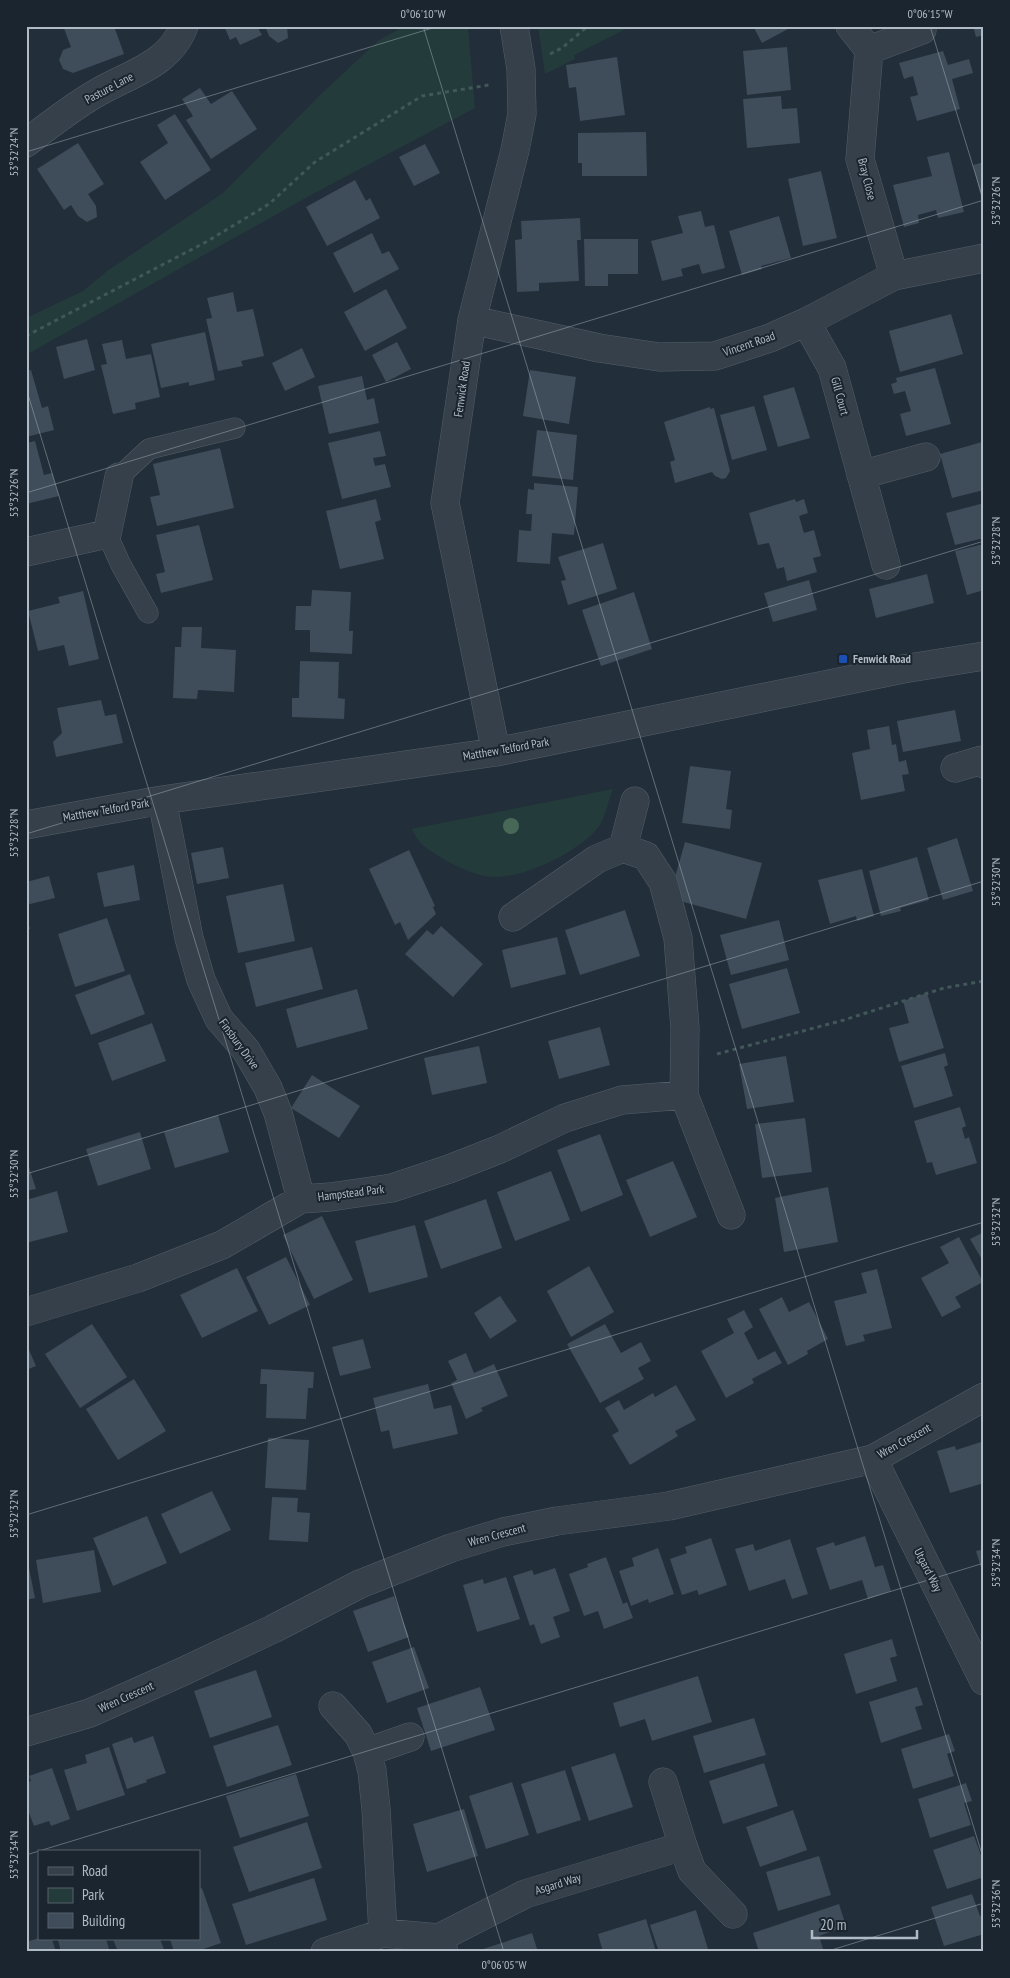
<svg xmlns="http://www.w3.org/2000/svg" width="1010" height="1978" font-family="'PT Sans Narrow',sans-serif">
<rect width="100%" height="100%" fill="#222e3a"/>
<!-- green -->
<path fill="#243b3b" d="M405 26H468L475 108 309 196 26 355V318L83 291 107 271 223 193 322 93 379 40Z
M538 26H632L574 55 575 59 545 74Z
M613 789C609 799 604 821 598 828 576 853 529 876 496 877 475 878 438 858 423 845 418 841 415 834 411 829Z"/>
<!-- building -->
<path fill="#3e4d59" d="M63 26H114L124 54 73 73 63 69 59 60 63 50 71 47Z
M224 26H261L258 28 262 35 240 45 236 37 230 40Z
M265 26H287L288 38 278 43 269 36Z
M753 26H787L788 29 762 43Z
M973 26H984V35L976 37Z
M787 47 791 90 747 95 743 51Z
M943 51 948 65 969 59 973 73 952 79 960 109 917 121 910 97 918 95 913 76 904 79 899 63Z
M617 57 625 115 580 121 576 87 569 88 566 65Z
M200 88 211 104 232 91 257 129 211 159 186 120 193 116 182 99Z
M781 96 782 109 797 108 800 143 747 148 743 99Z
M175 114 211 170 165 200 140 162 168 143 157 125Z
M646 132 647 176H582V163H578V133Z
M78 143 104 184 88 194 96 206 97 217 87 222 78 216 71 205 64 210 37 169Z
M425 144 440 173 414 186 399 157Z
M949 152 964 212 938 218 936 210 918 215 919 223 904 227 893 185 932 176 927 157Z
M984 162V205H983L973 165Z
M821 171 837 238 803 246 788 179Z
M355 180 366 201 370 198 380 218 327 246 306 207Z
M701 211 705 227 714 225 725 268 702 274 699 264 681 269 683 276 662 281 651 241 683 233 678 216Z
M779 216 791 258 761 266 762 269 742 275 729 231Z
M580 218 581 240H577L579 281 539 283V291L517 292 515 240 522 239 521 221Z
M372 233 382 254 389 251 399 269 354 293 333 253Z
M584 239H638V274H608V286H585Z
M386 289 407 328 365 351 344 312Z
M233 292 237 312 253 309 264 356 241 361 243 366 218 371 206 319 212 318 207 298Z
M951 314 963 354 900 372 889 331Z
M205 332 215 380 189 386V382L161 388 151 344Z
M87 339 95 370 64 379 56 347Z
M122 340 126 359 151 354 160 397 135 403 136 409 113 414 101 365 107 364 102 344Z
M397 342 411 369 386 382 372 355Z
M302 348 315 377 285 391 272 363Z
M935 368 951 424 906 436 900 414 911 411 905 391 894 394 891 384 897 382 896 378Z
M31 370 42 408 48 406 54 430 26 437V371Z
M530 370 576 377 569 424 523 416Z
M362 376 367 400 374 398 379 423 329 434 318 386Z
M794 387 810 438 778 447 763 396Z
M754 406 767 450 732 460 720 415Z
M710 407V409L714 408 730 471 726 478 722 479 715 476 712 472 675 483 670 462 675 460 664 422Z
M537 430 577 435 573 480 532 476Z
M380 431 386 456 373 458 375 466 385 464 391 487 342 499 328 443Z
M35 441 44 475 52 473 59 496 26 504V443Z
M982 442 984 448V490L952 498 940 454Z
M220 448 234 508 157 526 150 497 160 495 153 464Z
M534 483 578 487 574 535 552 533 550 564 517 562 519 530 531 531 532 514H526L528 489 534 490Z
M376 499 381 520 375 522 384 559 340 569 326 511Z
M795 499 796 502 804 499 808 513 799 516 804 533 814 530 821 556 813 558 817 572 787 581 784 567 777 569 769 543 758 545 749 513Z
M984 503V538L955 545 946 513Z
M199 525 213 580 161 593 156 574 165 572 156 535Z
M603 543 617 589 568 605 561 581 566 580 558 557Z
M984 544V590L967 595 955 551Z
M927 574 934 603 876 618 869 589Z
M809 580 817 610 773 622 764 593Z
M312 590 351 592 349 631H353L352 654 310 652V630H295L296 606H311Z
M83 591 99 659 69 666 64 645 38 651 28 611 60 603 58 597Z
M634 592 652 649 601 666 582 610Z
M182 627H202L201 648 236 650 234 692 198 690 197 699 173 698 175 647H181Z
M300 661 339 662 338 698 345 699 344 719 292 717V698H299Z
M101 700 105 716 116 714 123 743 56 757 53 742 62 733 57 708Z
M955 710 961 741 903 752 897 721Z
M889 726 892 745 896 744 899 762 906 760 909 774 902 775 905 791 861 800 852 753 870 749 867 730Z
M690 766 731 771 726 809 732 810 730 829 682 823Z
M957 838 973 891 943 900 927 848Z
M685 842 762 863 746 919 669 898Z
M223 847 229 878 197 884 191 853Z
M409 850 435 906 433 907 436 914 408 940 400 922 395 925 369 869Z
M917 857 929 900 900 908 901 911 881 916 869 871Z
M134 865 140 900 104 907 97 873Z
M862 869 874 916 857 921 856 916 830 924 818 880Z
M49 876 55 898 26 905V882Z
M283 884 295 941 238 953 226 896Z
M625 910 640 956 580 975 565 930Z
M26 916 30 929 26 930Z
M107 918 125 971 75 987 58 934Z
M779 920 789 960 731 975 720 935Z
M441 926 483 964 453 997 405 954 427 930 433 935Z
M557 937 566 974 511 988 502 950Z
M312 947 323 989 256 1007 245 963Z
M787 968 800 1013 742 1029 729 984Z
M130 974 145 1014 91 1035 75 995Z
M357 989 368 1029 297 1048 286 1009Z
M927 993 944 1048 899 1062 889 1028 909 1023 903 1001Z
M152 1023 166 1061 112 1081 98 1043Z
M600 1027 610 1065 559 1079 548 1041Z
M479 1046 487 1083 432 1095 424 1058Z
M945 1053 948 1065 944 1067 953 1096 914 1108 901 1066Z
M786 1056 794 1102 747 1109 739 1064Z
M312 1075 360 1106 339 1138 291 1108Z
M960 1107 966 1126 962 1128 965 1139 969 1137 977 1163 936 1175 932 1162 927 1163 914 1121Z
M218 1115 229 1152 175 1168 164 1132Z
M805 1118 812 1172 762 1178 755 1124Z
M140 1132 151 1169 98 1186 86 1149Z
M600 1134 623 1195 581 1212 557 1150Z
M26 1158 36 1189 26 1191Z
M673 1161 697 1217 650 1237 626 1180Z
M551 1171 570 1220 515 1241 497 1192Z
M828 1187 838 1242 784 1252 775 1198Z
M57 1191 68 1232 26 1243V1200Z
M486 1199 502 1248 441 1269 424 1221Z
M322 1216 353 1280 314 1299 283 1235Z
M415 1225 428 1277 369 1293 355 1241Z
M984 1232V1263L970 1239Z
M959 1237 983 1282 955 1297 961 1307 942 1317 921 1278 949 1263 940 1247Z
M286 1257 310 1305 269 1325 246 1277Z
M589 1266 614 1312 571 1337 547 1291Z
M237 1268 258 1311 202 1338 180 1295Z
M877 1269 892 1328 863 1335 865 1341 846 1346 834 1301 867 1293 861 1273Z
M500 1296 517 1321 490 1339 474 1313Z
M782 1297 789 1312 809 1302 828 1339 807 1351 808 1354 788 1365 759 1309Z
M744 1310 753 1327 744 1333 758 1360 775 1351 782 1363 752 1379 754 1383 726 1398 701 1351 734 1333 727 1319Z
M92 1324 127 1377 80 1408 45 1354Z
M605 1324 621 1353 641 1342 651 1361 638 1368 644 1379 600 1403 567 1344Z
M363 1339 371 1368 340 1376 332 1347Z
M26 1343 36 1366 26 1370Z
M466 1353 474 1373 494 1364 508 1396 481 1408 483 1411 466 1419 451 1383 457 1380 448 1361Z
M261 1369 314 1372 313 1388H308L306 1419 266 1418 267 1384H260Z
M134 1379 166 1431 118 1460 86 1409Z
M428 1384 434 1409 451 1405 458 1434 393 1449 389 1430 381 1432 373 1398Z
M676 1385 696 1420 675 1431 678 1436 630 1465 612 1435 619 1431 605 1408 619 1400 624 1410 653 1393 655 1397Z
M268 1438 309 1440 306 1490 265 1488Z
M984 1441V1483L950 1493 937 1451 955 1446 956 1450Z
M212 1491 231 1530 180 1554 161 1514Z
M272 1497 298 1498 297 1512 310 1513 308 1542 269 1540Z
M147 1516 167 1563 113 1586 93 1538Z
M865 1536 875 1567 883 1565 891 1591 868 1599 862 1580 830 1590 816 1548 834 1542 835 1546Z
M711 1538 727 1585 699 1595 697 1590 682 1595 670 1559 687 1553 685 1547Z
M790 1539 808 1594 792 1599 785 1579 749 1591 735 1549 753 1544 755 1551Z
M658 1548 674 1594 649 1603 648 1599 631 1606 619 1571 634 1566 632 1558Z
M984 1549V1573L983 1574 976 1551Z
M94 1550 101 1592 43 1603 36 1560Z
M26 1553 35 1598 26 1600Z
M606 1557 623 1604 627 1602 633 1618 604 1629 598 1611 584 1616 569 1574 588 1567 587 1564Z
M555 1568 570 1611 553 1617 560 1637 541 1644 534 1624 530 1626 513 1576 532 1570 534 1575Z
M506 1577 520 1619 477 1632 463 1585 483 1579 484 1584Z
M394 1596 409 1637 368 1652 353 1611Z
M892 1639 897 1656 890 1658 897 1681 856 1694 844 1654Z
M414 1647 429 1688 387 1703 372 1662Z
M256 1670 272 1717 210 1738 194 1691Z
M698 1676 712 1722 652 1741 645 1719 620 1727 613 1703Z
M480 1687 495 1730 431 1751 417 1708Z
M917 1687 923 1705 915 1707 922 1729 881 1743 869 1702Z
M754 1718 766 1755 704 1773 693 1736Z
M278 1725 292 1765 227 1787 213 1746Z
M949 1734 955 1751 947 1754 954 1776 913 1789 901 1749Z
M153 1736 166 1773 146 1780 147 1782 127 1789 112 1744 132 1737 134 1743Z
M109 1747 125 1795 77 1811 64 1770 87 1763 85 1755Z
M615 1753 633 1807 589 1821 571 1767Z
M764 1763 778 1806 723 1824 709 1781Z
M52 1768 70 1819 51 1826 49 1821 34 1826 26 1805V1783L31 1781 29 1776Z
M565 1770 581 1820 537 1834 521 1784Z
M296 1774 309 1816 240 1838 226 1796Z
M512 1782 529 1835 486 1849 469 1796Z
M966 1783 972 1801 964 1803 971 1825 930 1838 918 1799Z
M464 1809 478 1856 427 1872 413 1824Z
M793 1810 807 1850 760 1867 746 1827Z
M307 1822 322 1868 249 1892 233 1847Z
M974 1836 982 1858H984V1877L947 1889 933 1850Z
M819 1856 831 1895 778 1911 766 1872Z
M314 1878 327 1920 246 1945 232 1904Z
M202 1888 221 1943 195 1952H174L170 1939H199V1889Z
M972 1894 980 1916 984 1915V1934L944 1946 931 1907Z
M839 1904 846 1926 819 1936 824 1952H759L753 1933Z
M696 1910 709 1952H659L650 1925Z
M646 1919 656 1952H603L598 1934Z
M532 1933 538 1952H477V1951Z
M39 1938V1939H52L56 1952H26V1942Z
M61 1939H106L110 1952H61L58 1940Z
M113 1939H160L165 1952H118Z"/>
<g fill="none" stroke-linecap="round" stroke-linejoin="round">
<defs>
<path id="lane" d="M119 477 149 449 235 428
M107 534 121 565 148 613"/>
<path id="street" d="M850 26 869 50 860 159 894 276
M869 50 922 30
M26 143C48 126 71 108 95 94 128 74 169 66 184 26
M472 320 599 348 659 357 715 356 770 338 806 322 894 276 984 258
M806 322 832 368 886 565
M861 475 926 457
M26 552 107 534 119 477
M496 752 445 503 472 320 515 150 522 114 521 69 514 26
M955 768 982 760 984 764
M162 800 189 938 201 980 219 1019 246 1050 268 1088 278 1113 301 1199
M26 825 162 800 496 752 903 669 984 656
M623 848 635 801
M513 917 597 859 623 848 646 856 663 882 678 938 685 1028 684 1095 731 1215
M26 1312 138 1278 222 1245 301 1199 330 1197 392 1188 449 1169 500 1149 565 1118 622 1100 684 1095
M873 1459 984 1681
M333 1706 358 1734 367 1752 372 1771 376 1809 383 1933
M26 1732 90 1713 184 1671 273 1629 360 1584 451 1548 503 1532 557 1521 669 1506 873 1459 984 1397
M367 1752 410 1737
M683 1846 692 1871 733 1914
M439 1938 525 1894 683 1846 663 1782
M325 1952 383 1933 439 1938 444 1952"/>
</defs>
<!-- lane casing -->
<use href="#lane" stroke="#535e68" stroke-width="21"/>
<!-- street casing -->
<use href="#street" stroke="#535e68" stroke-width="29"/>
<!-- path -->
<path stroke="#415758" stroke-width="3" stroke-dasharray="4 4" stroke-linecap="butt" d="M550 54 562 48 588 26
M26 336 206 242 269 204 315 162 422 96 489 85
M717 1054 844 1020 944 988 984 981"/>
<!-- lane -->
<use href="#lane" stroke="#35404a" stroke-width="20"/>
<!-- street -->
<use href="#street" stroke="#35404a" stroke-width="28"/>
</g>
<!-- trees -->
<circle fill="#486857" cx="511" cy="826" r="8"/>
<!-- ticks -->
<path fill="none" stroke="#b0bbc6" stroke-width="1" stroke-opacity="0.45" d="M423 26 984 1861M930 26 984 202M26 152 439 26M26 388 504 1952M26 493 984 200M26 834 984 541M26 1174 984 881M26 1515 984 1222M26 1855 984 1563M825 1952 984 1903"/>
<!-- markers -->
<rect fill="#1a4fb4" stroke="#1b252f" stroke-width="2" x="838" y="654" width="10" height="10" rx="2.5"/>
<g text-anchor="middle" stroke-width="4" stroke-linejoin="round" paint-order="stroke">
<!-- street labels -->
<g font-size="12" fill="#b0bbc6" stroke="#1b252f">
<text transform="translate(109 88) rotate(-28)" y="4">Pasture Lane</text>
<text transform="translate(867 179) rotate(76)" y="4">Bray Close</text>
<text transform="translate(749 344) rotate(-19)" y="4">Vincent Road</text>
<text transform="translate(462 389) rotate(-82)" y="4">Fenwick Road</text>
<text transform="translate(840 396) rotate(75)" y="4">Gill Court</text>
<text transform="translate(506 749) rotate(-10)" y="4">Matthew Telford Park</text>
<text transform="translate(106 810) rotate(-10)" y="4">Matthew Telford Park</text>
<text transform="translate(239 1044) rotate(54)" y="4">Finsbury Drive</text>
<text transform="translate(351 1193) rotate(-7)" y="4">Hampstead Park</text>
<text transform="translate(904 1441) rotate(-29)" y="4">Wren Crescent</text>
<text transform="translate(497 1535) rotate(-15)" y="4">Wren Crescent</text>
<text transform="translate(928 1570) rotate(63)" y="4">Utgard Way</text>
<text transform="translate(126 1697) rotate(-24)" y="4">Wren Crescent</text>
<text transform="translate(558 1884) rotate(-17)" y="4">Asgard Way</text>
</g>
<!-- poi labels -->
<g font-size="12" font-weight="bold" fill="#b0bbc6" stroke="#1b252f" text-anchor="start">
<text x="853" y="663">Fenwick Road</text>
</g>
</g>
<!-- border -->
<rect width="1010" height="1978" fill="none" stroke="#1b252f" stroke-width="55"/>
<!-- legend -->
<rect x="38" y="1850" width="162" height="90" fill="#1b252f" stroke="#57616b"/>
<rect x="48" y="1867" width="25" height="8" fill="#35404a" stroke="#57616b"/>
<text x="82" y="1876" font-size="15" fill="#b0bbc6">Road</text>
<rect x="48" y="1888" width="25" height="15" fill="#243b3b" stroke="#57616b"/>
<text x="82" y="1900" font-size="15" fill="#b0bbc6">Park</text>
<rect x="48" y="1913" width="25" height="15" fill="#3e4d59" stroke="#57616b"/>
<text x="82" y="1926" font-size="15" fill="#b0bbc6">Building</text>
<!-- scale -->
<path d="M812 1930v8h105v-8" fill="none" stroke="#b0bbc6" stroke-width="2.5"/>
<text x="820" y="1930" font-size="15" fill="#b0bbc6" stroke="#1b252f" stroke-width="4" paint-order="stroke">20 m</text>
<rect x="28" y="28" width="954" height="1922" fill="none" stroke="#b0bbc6" stroke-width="2"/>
<g font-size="12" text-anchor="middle" fill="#b0bbc6">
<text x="423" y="18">0°06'10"W</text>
<text x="930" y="18">0°06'15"W</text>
<text transform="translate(14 152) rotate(-90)" y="4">53°32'24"N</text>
<text transform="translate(996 201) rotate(-90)" y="4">53°32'26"N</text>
<text transform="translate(14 493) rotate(-90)" y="4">53°32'26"N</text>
<text transform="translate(996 541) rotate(-90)" y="4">53°32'28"N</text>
<text transform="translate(14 833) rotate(-90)" y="4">53°32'28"N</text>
<text transform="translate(996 882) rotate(-90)" y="4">53°32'30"N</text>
<text transform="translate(14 1174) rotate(-90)" y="4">53°32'30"N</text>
<text transform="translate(996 1222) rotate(-90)" y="4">53°32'32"N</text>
<text transform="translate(14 1514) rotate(-90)" y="4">53°32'32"N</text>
<text transform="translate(996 1563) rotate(-90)" y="4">53°32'34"N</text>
<text transform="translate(14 1855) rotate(-90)" y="4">53°32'34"N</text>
<text transform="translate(996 1904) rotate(-90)" y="4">53°32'36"N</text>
<text x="504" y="1969">0°06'05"W</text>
</g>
</svg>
